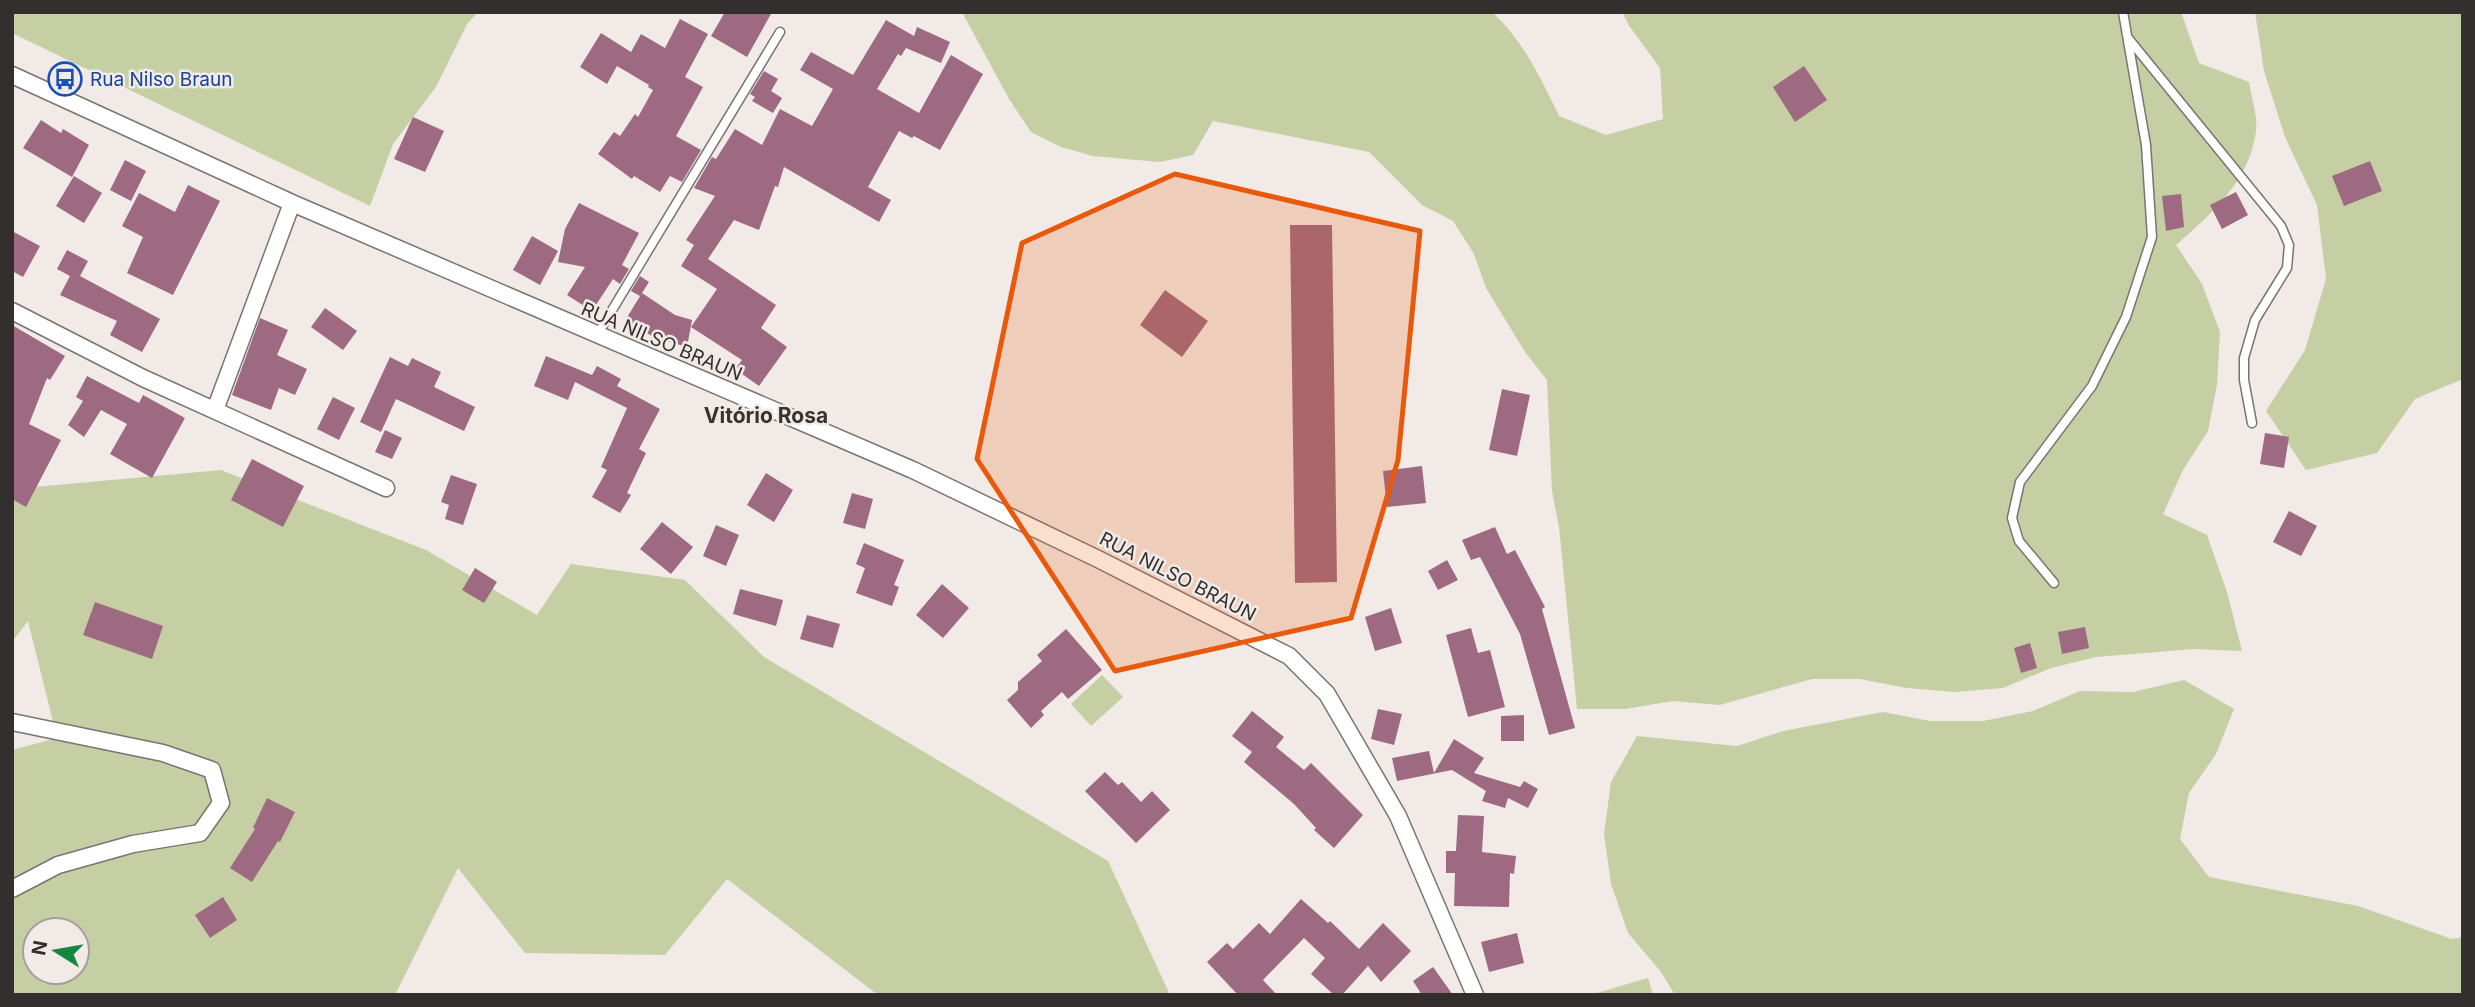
<svg xmlns="http://www.w3.org/2000/svg" width="2475" height="1007" font-family="Inter,sans-serif">
<rect width="100%" height="100%" fill="#f1eae6"/>
<!-- green -->
<path fill="#c6cfa3" fill-rule="evenodd" d="M12 12H478L467 24 436 87 393 144 370 206 12 33Z
M962 12H1492C1523 40 1541 79 1559 116L1606 135 1663 119 1660 68 1630 27 1622 12H2181L2199 63 2249 82C2251 97 2258 116 2256 131 2250 181 2211 214 2176 245L2202 284 2220 332 2217 384 2208 431 2183 470 2163 514 2207 535 2227 592 2242 651 2194 649 2096 657 2051 668 2003 688 1954 692 1907 688 1860 679H1812L1720 705 1673 701 1625 709H1577L1559 527 1552 491 1547 380 1525 352 1486 288 1474 254 1453 221 1422 205 1369 152 1213 121 1193 155 1160 162 1093 156 1061 147 1031 132 1009 99Z
M2255 12H2463V379L2415 399 2377 453 2306 470 2266 411 2305 350 2326 279 2317 205 2285 137 2264 71Z
M221 470 426 550 537 615 571 564 685 580 764 657 1108 861 1170 995H878L727 879 665 955 525 953 458 868 395 995H12V750L57 738 28 621 12 642V489ZM35 930H77V972H35Z
M1102 675 1123 697 1091 726 1071 704Z
M2184 680 2234 709 2216 754 2189 793 2180 839 2209 877 2358 906 2452 939 2463 937V995H1675L1661 972 1628 933 1611 884 1604 834 1611 782 1637 736 1737 746 1783 731 1883 712 1930 721H1983L2033 711 2080 691 2133 692Z
M1648 978 1653 995H1590Z"/>
<!-- building -->
<path fill="#9d6a82" d="M725 12H772L747 57 711 36Z
M680 19 708 34 685 77 703 87 676 136 701 150 682 182 670 176 660 192 634 176 632 179 598 154 614 132 620 136 635 114 638 117 653 90 648 87 649 85 617 66 607 84 580 67 601 33 631 52 641 34 665 48Z
M886 20 914 36 917 27 950 42 941 63 906 48 901 56 898 54 877 89 919 113 951 55 983 74 940 150 914 136 912 138 899 131 868 187 891 200 879 222 784 167 778 187 775 186 759 230 734 220 708 259 776 305 761 328 787 347 759 386 735 369 742 360 691 327 717 289 681 266 694 245 686 240 715 196 694 188 712 157 716 159 735 129 762 145 780 109 812 126 833 89 800 70 811 52 853 75Z
M1804 66 1827 100 1795 122 1773 87Z
M764 71 778 79 771 91 782 98 773 113 752 101 755 97 750 94Z
M413 117 444 131 425 172 394 159Z
M41 120 61 133 63 129 89 145 72 177 23 148Z
M125 160 146 171 131 201 110 190Z
M2370 161 2382 191 2344 206 2332 176Z
M74 176 102 193 84 223 56 206Z
M188 185 220 201 173 295 127 273 143 237 122 226 139 193 175 212Z
M2236 192 2248 215 2222 229 2210 205Z
M2181 194 2184 227 2166 231 2162 196Z
M579 203 639 233 622 265 629 269 620 284 613 279 592 311 567 295 585 267 558 262 565 229Z
M1290 225H1332L1337 582 1295 583Z
M12 231 40 246 23 277 12 271Z
M532 236 558 251 540 285 513 270Z
M67 250 88 261 80 276 160 319 142 352 110 335 117 321 60 295 70 276 57 269Z
M640 276 649 282 640 296 631 291Z
M1165 290 1208 321 1182 357 1140 325Z
M642 293 675 315 692 320 687 347 657 338 656 339 626 319Z
M325 308 357 331 343 350 311 327Z
M260 318 288 330 277 355 307 369 295 395 279 388 271 410 232 395Z
M12 325 65 356 50 380 47 378 29 424 61 440 26 507 12 499Z
M546 356 592 375 597 366 621 379 617 386 660 409 639 449 646 453 627 493 631 495 620 513 592 497 607 470 601 467 627 408 575 382 568 400 534 386Z
M390 357 408 366 412 358 441 372 434 387 475 407 464 431 396 399 381 432 360 422Z
M87 376 139 403 143 395 185 418 152 478 110 454 127 424 101 410 84 437 68 425 83 401 76 397Z
M1502 389 1530 395 1517 456 1489 450Z
M333 397 355 408 339 440 317 429Z
M385 430 402 438 392 459 375 452Z
M2265 433 2289 437 2284 468 2260 464Z
M252 459 304 486 283 527 231 500Z
M1422 466 1426 503 1387 507 1383 471Z
M766 473 793 490 774 522 747 505Z
M451 475 477 484 463 525 445 519 449 505 441 502Z
M852 493 873 499 865 529 843 523Z
M2289 511 2317 526 2301 556 2273 542Z
M662 522 693 547 671 574 640 549Z
M716 525 739 535 726 566 703 556Z
M1495 527 1507 554 1515 550 1545 607 1542 609 1575 728 1549 735 1520 634 1480 557 1471 560 1462 540Z
M864 543 904 560 894 585 899 587 892 606 856 593 865 568 856 564Z
M1447 560 1458 580 1438 590 1428 571Z
M475 568 497 582 484 603 462 590Z
M942 584 969 608 943 638 916 615Z
M740 589 783 600 776 626 733 614Z
M95 602 163 626 152 659 83 635Z
M1391 608 1402 643 1375 651 1365 617Z
M807 615 840 624 833 648 800 639Z
M2085 627 2089 648 2062 654 2058 632Z
M1471 628 1478 653 1490 650 1505 707 1468 717 1446 635Z
M1066 629 1102 670 1068 699 1062 692 1041 711 1044 715 1031 728 1007 700 1018 690V682L1042 661 1037 655Z
M2030 643 2037 668 2021 673 2014 648Z
M1378 709 1402 714 1394 745 1371 739Z
M1252 711 1284 737 1276 747 1304 770 1311 763 1363 815 1334 848 1314 830 1316 828 1294 804 1244 762 1252 752 1232 736Z
M1524 715V741H1501V716Z
M1454 739 1484 758 1474 773 1520 787 1524 781 1538 789 1528 808 1508 798 1505 808 1482 801 1486 791 1452 770 1397 781 1392 758 1429 751 1434 773Z
M1105 772 1118 785 1122 782 1141 802 1152 791 1170 810 1136 843 1085 791Z
M267 798 295 812 280 842 278 841 252 882 230 868 255 829 253 828Z
M1458 815 1484 816 1482 852 1516 856 1514 874 1510 873 1509 907 1454 906 1455 873H1446V851H1456Z
M223 897 237 920 210 938 195 915Z
M1301 899 1328 923 1330 921 1359 949 1383 923 1411 951 1381 982 1368 966 1342 995H1334L1311 974 1325 958 1304 938 1263 980 1277 995H1238L1207 962 1227 943 1233 949 1259 923 1270 934Z
M1517 933 1524 963 1489 972 1481 942Z
M1433 967 1453 995H1422L1413 981Z"/>
<g fill="none" stroke-linecap="round" stroke-linejoin="round">
<defs>
<path id="service" d="M2128 38 2281 226 2289 245 2287 268 2255 320 2244 358V380L2252 423
M597 335 780 32
M2054 583 2019 541 2012 518 2020 482 2092 386 2126 317 2152 237 2146 145 2123 12"/>
<path id="minor" d="M12 75 292 203 913 470 1098 559 1289 656 1327 694 1398 816 1475 995
M12 311 143 378 386 488
M215 410 292 203
M12 722 163 753 212 770 221 803 200 833 133 844 58 865 12 889"/>
</defs>
<!-- service casing -->
<use href="#service" stroke="#7a7471" stroke-width="11"/>
<!-- minor casing -->
<use href="#minor" stroke="#7a7471" stroke-width="19"/>
<!-- service -->
<use href="#service" stroke="#fff" stroke-width="8"/>
<!-- minor -->
<use href="#minor" stroke="#fff" stroke-width="16"/>
</g>
<!-- marked area -->
<path fill="#e8590c" fill-opacity="0.2" stroke="#e8590c" stroke-width="5" stroke-linejoin="round" d="M1175 174 1420 231 1398 460 1351 618 1115 671 977 459 1022 243Z"/>
<!-- icons -->
<defs>
<symbol id="bus-ring" viewBox="-11 -11 22 22"><circle r="9.5" fill="#f1eae6" stroke="#1a4fb4" stroke-width="1.5"/><path d="M-5-6H5V4H4V6H2V4H-2V6H-4V4H-5ZM-3.5-4V0h7V-4ZM-3.5 1.2v1.5H-2V1.2ZM2 1.2v1.5H3.5V1.2Z" fill="#1a4fb4"/></symbol>
</defs>
<g fill-rule="evenodd">
<use href="#bus-ring" x="46" y="60" width="38" height="38"/>
</g>
<g text-anchor="middle" stroke-width="5" stroke-linejoin="round" paint-order="stroke">
<!-- transit labels -->
<g font-size="19" fill="#164399" stroke="#f1eae6" text-anchor="start">
<text x="90" y="86">Rua Nilso Braun</text>
</g>
<!-- street labels -->
<g font-size="19" fill="#322f2e" stroke="#f1eae6">
<text transform="translate(662 341) rotate(23)" y="7">RUA NILSO BRAUN</text>
<text transform="translate(1178 576) rotate(27)" y="7">RUA NILSO BRAUN</text>
</g>
<!-- neighbourhood labels -->
<g font-size="21" font-weight="bold" fill="#383330" stroke="#f1eae6">
<text x="766" y="423">Vitório Rosa</text>
</g>
</g>
<!-- border -->
<rect width="2475" height="1007" fill="none" stroke="#322f2e" stroke-width="28"/>
<!-- north arrow -->
<g transform="translate(56 951) rotate(281)"><circle r="33" fill="#f1eae6" stroke="#a59f9c" stroke-width="2"/>
<path d="M0-5L12 26L0 18L-12 26Z" fill="#158840"/>
<text y="-10" font-size="19" font-weight="bold" text-anchor="middle" fill="#322f2e">N</text>
</g>
</svg>
